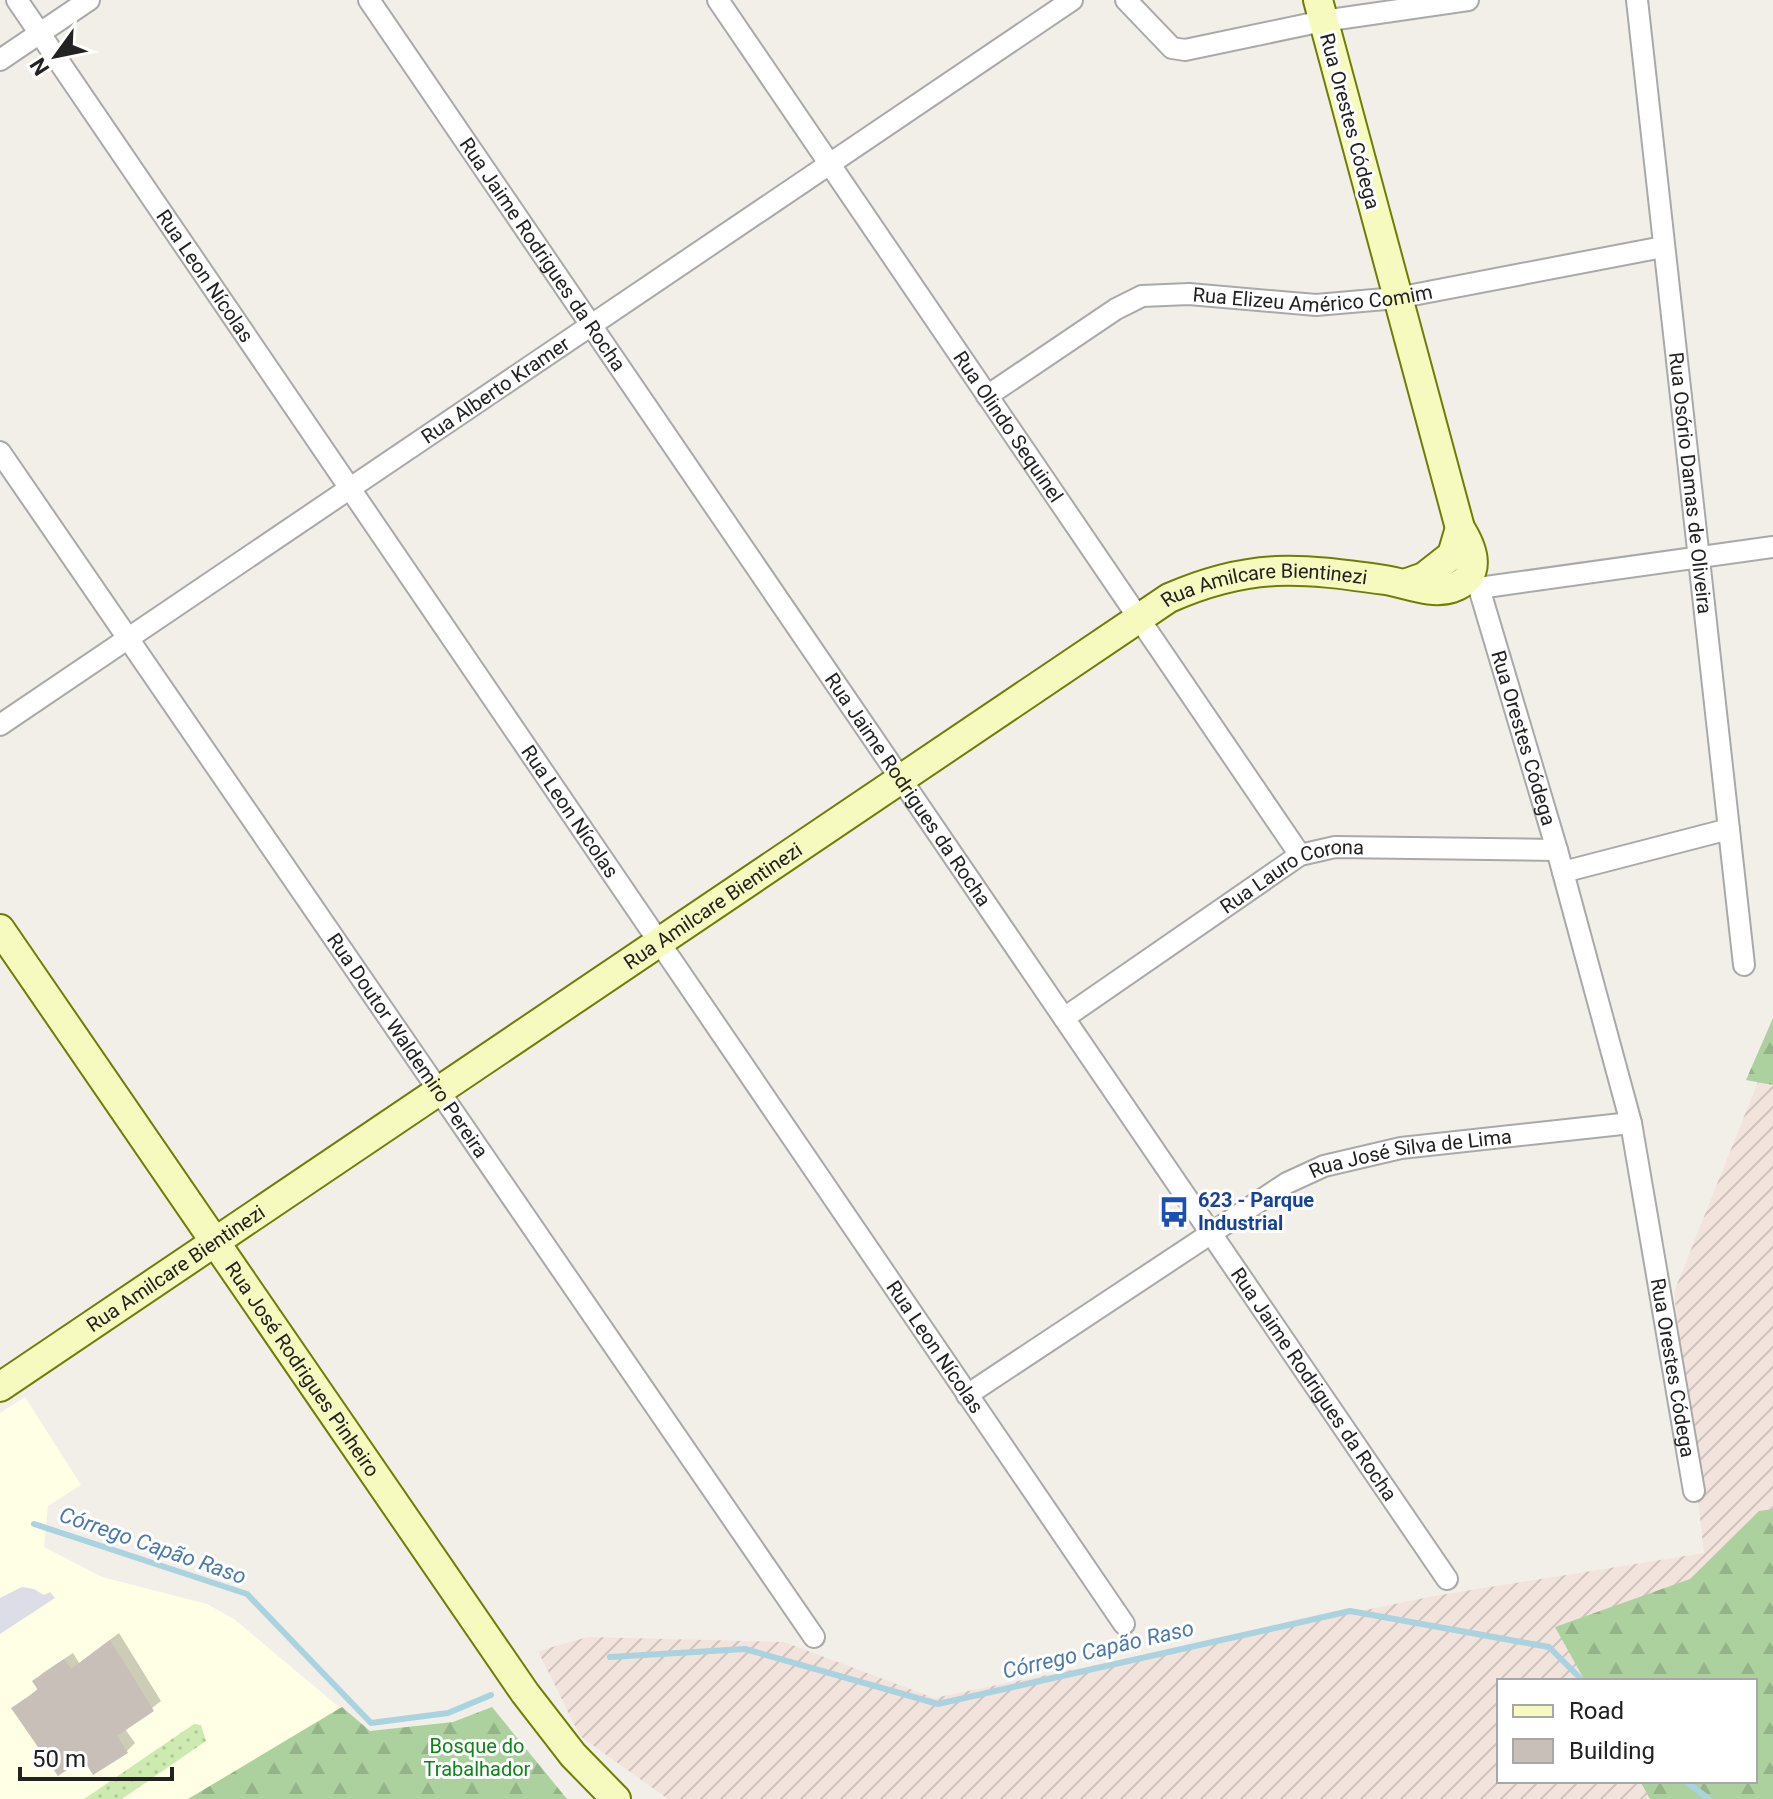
<svg xmlns="http://www.w3.org/2000/svg" width="1773" height="1799" font-family="Roboto,sans-serif">
<defs>
<pattern id="military-furrows" width="10" height="10" patternUnits="userSpaceOnUse" patternTransform="scale(2)"><rect width="10" height="10" fill="#f3e3dd"/><path d="M-1 1l2-2M0 10L10 0M9 11l2-2" fill="none" stroke="#d0c2bd"/></pattern>
<pattern id="grass-dots" width="8" height="8" patternUnits="userSpaceOnUse" patternTransform="scale(2)"><rect width="8" height="8" fill="#cdebb0"/><path d="M2 2h.1M6 6h.1" fill="none" stroke="#b0c997" stroke-width="1.8" stroke-linecap="round"/></pattern>
<pattern id="forest-firs" width="22" height="20" patternUnits="userSpaceOnUse" patternTransform="scale(2)"><rect width="22" height="20" fill="#add19e"/><path d="M5 1l3.5 6h-7zM16 11l3.5 6h-7z" fill="#95b388"/></pattern>
</defs>
<rect width="100%" height="100%" fill="#f2efe9"/>
<!-- education -->
<path fill="#ffffe5" d="M25 1397 81 1485 48 1506 44 1547 102 1577 207 1604 234 1619 340 1708 189 1799H0V1413Z"/>
<!-- military -->
<path fill="url(#military-furrows)" fill-rule="evenodd" d="M1773 1044V1799H668L580 1736 538 1651 588 1637 784 1642 934 1698 1434 1596 1704 1553 1674 1292ZM1499 1681H1755V1781H1499Z"/>
<!-- grass -->
<path fill="url(#grass-dots)" d="M194 1724 201 1725 206 1741 122 1799H84Z"/>
<!-- forest -->
<path fill="url(#forest-firs)" d="M1773 1018V1085L1746 1080Z
M1773 1509V1799H1650L1640 1781H1755V1681H1585L1555 1627 1690 1579 1759 1511Z
M342 1707 370 1731 453 1722 492 1707 567 1799H188Z"/>
<!-- plaza -->
<path fill="#dddde8" d="M22 1587 34 1589 44 1595 50 1592 55 1598 0 1634V1598Z"/>
<!-- shadow -->
<path fill="#0003" d="M119 1633 161 1701 125 1729 135 1743 127 1751 83 1756 14 1708 39 1688 35 1681 43 1673 73 1653 79 1663Z"/>
<g fill="none" stroke-linecap="round" stroke-linejoin="round">
<!-- stream -->
<path stroke="#aad3df" stroke-width="6" d="M34 1524 247 1594 371 1723 448 1713 491 1695
M610 1657 745 1649 938 1704 1350 1611 1549 1647 1583 1681
M1685 1781 1709 1799"/>
</g>
<!-- building -->
<path fill="#c7bfb8" d="M110 1640 154 1711 117 1736 128 1753 93 1775 83 1759 58 1776 11 1708 38 1690 32 1681 64 1659 71 1669Z"/>
<g fill="none" stroke-linecap="round" stroke-linejoin="round">
<defs>
<g id="minor">
<path id="s1" d="M17 0 1124 1624"/>
<path id="s2" d="M369 0 1447 1579"/>
<path id="s3" d="M718 0 1300 855"/>
<path d="M1126 0 1172 48 1185 50 1323 21 1468 0"/>
<path id="s4" d="M1637 0 1744 965"/>
<path d="M0 60 89 0"/>
<path id="s5" d="M987 396 1116 309 1142 296 1189 294 1316 305 1397 298 1663 247"/>
<path id="s6" d="M0 452 814 1637"/>
<path id="s7" d="M1468 577 1479 588 1557 850 1631 1123 1694 1491"/>
<path d="M1479 588 1773 547"/>
<path id="s8" d="M0 725 1072 0"/>
<path d="M1563 872 1729 829"/>
<path id="s9" d="M1064 1018 1300 855 1335 847 1557 850"/>
<path id="s10" d="M967 1395 1287 1183 1324 1166 1401 1148 1631 1123"/>
</g>
<g id="secondary">
<path d="M1407 583 1424 577 1452 555 1460 528"/>
<path id="s11" d="M0 929 525 1693 573 1755 616 1799"/>
<path id="s12" d="M0 1387 1169 598C1251 562 1300 568 1385 580 1406 583 1431 595 1452 588 1483 577 1474 550 1460 528L1318 0"/>
</g>
</defs>
<!-- minor casing -->
<use href="#minor" stroke="#a9a9a9" stroke-width="24"/>
<!-- secondary casing -->
<use href="#secondary" stroke="#707d05" stroke-width="32"/>
<!-- minor -->
<use href="#minor" stroke="#fff" stroke-width="20"/>
<!-- secondary -->
<use href="#secondary" stroke="#f7fabf" stroke-width="28"/>
</g>
<!-- icons -->
<defs>
<symbol id="bus-bare" viewBox="-9 -9 18 18"><path d="M-5-6H5V4H4V6H2V4H-2V6H-4V4H-5ZM-3.5-4V0h7V-4ZM-3.5 1.2v1.5H-2V1.2ZM2 1.2v1.5H3.5V1.2Z" fill="#1a4fb4" stroke="#fff" stroke-width="2.5" paint-order="stroke"/></symbol>
</defs>
<g fill-rule="evenodd">
<use href="#bus-bare" x="1152" y="1190" width="44" height="44"/>
</g>
<g text-anchor="middle" stroke-width="6" stroke-linejoin="round" paint-order="stroke">
<!-- street labels -->
<g font-size="20" fill="#222" stroke="#fff">
<text transform="translate(1350 121) rotate(75)" y="7">Rua Orestes Códega</text>
<text dy="7" stroke="none"><textPath href="#s2" startOffset="308">Rua Jaime Rodrigues da Rocha</textPath></text>
<text dy="7" stroke="none"><textPath href="#s1" startOffset="334">Rua Leon Nícolas</textPath></text>
<text dy="7" stroke="none"><textPath href="#s5" startOffset="356">Rua Elizeu Américo Comim</textPath></text>
<text dy="7" stroke="none"><textPath href="#s8" startOffset="598">Rua Alberto Kramer</textPath></text>
<text dy="7" stroke="none"><textPath href="#s3" startOffset="516">Rua Olindo Sequinel</textPath></text>
<text dy="7" stroke="none"><textPath href="#s4" startOffset="486">Rua Osório Damas de Oliveira</textPath></text>
<text dy="7" stroke="none"><textPath href="#s12" startOffset="1508">Rua Amilcare Bientinezi</textPath></text>
<text dy="7" stroke="none"><textPath href="#s7" startOffset="172">Rua Orestes Códega</textPath></text>
<text dy="7" stroke="none"><textPath href="#s2" startOffset="956">Rua Jaime Rodrigues da Rocha</textPath></text>
<text dy="7" stroke="none"><textPath href="#s1" startOffset="982">Rua Leon Nícolas</textPath></text>
<text dy="7" stroke="none"><textPath href="#s9" startOffset="272">Rua Lauro Corona</textPath></text>
<text dy="7" stroke="none"><textPath href="#s12" startOffset="860">Rua Amilcare Bientinezi</textPath></text>
<text dy="7" stroke="none"><textPath href="#s6" startOffset="720">Rua Doutor Waldemiro Pereira</textPath></text>
<text dy="7" stroke="none"><textPath href="#s10" startOffset="512">Rua José Silva de Lima</textPath></text>
<text dy="7" stroke="none"><textPath href="#s12" startOffset="212">Rua Amilcare Bientinezi</textPath></text>
<text dy="7" stroke="none"><textPath href="#s1" startOffset="1630">Rua Leon Nícolas</textPath></text>
<text dy="7" stroke="none"><textPath href="#s7" startOffset="820">Rua Orestes Códega</textPath></text>
<text dy="7" stroke="none"><textPath href="#s11" startOffset="534">Rua José Rodrigues Pinheiro</textPath></text>
<text dy="7" stroke="none"><textPath href="#s2" startOffset="1676">Rua Jaime Rodrigues da Rocha</textPath></text>
</g>
<!-- transit labels -->
<g font-size="20" font-weight="bold" fill="#164399" stroke="#fff" text-anchor="start">
<text x="1198" y="1207">623 - Parque<tspan x="1198" dy="23">Industrial</tspan></text>
</g>
<!-- park labels -->
<g font-size="20" fill="#0c8416" stroke="#fff">
<text x="477" y="1753">Bosque do<tspan x="477" dy="23">Trabalhador</tspan></text>
</g>
<!-- water labels -->
<g font-size="22" font-style="italic" fill="#4a7aab" stroke="#fff">
<text transform="translate(153 1545) rotate(19)" y="8">Córrego Capão Raso</text>
<text transform="translate(1098 1649) rotate(-13)" y="8">Córrego Capão Raso</text>
</g>
</g>
<!-- legend -->
<rect x="1497" y="1679" width="260" height="104" fill="#ffffff" stroke="#a7a7a7" stroke-width="2"/>
<rect x="1513" y="1705" width="40" height="12" fill="#f7fabf" stroke="#a7a7a7" stroke-width="2"/>
<text x="1569" y="1719" font-size="24" fill="#222222">Road</text>
<rect x="1513" y="1739" width="40" height="24" fill="#c7bfb8" stroke="#a7a7a7" stroke-width="2"/>
<text x="1569" y="1759" font-size="24" fill="#222222">Building</text>
<!-- north arrow -->
<g transform="translate(56 56) rotate(237)" stroke="#ffffff" stroke-width="6" paint-order="stroke">
<path d="M0-6L14 30L0 20L-14 30Z" fill="#222222"/>
<text y="-12" font-size="22" font-weight="bold" text-anchor="middle" fill="#222222">N</text>
</g>
<!-- scale -->
<path d="M20 1767v12h152v-12" fill="none" stroke="#222222" stroke-width="4"/>
<text x="32" y="1767" font-size="24" fill="#222222" stroke="#ffffff" stroke-width="6" paint-order="stroke">50 m</text>
</svg>
